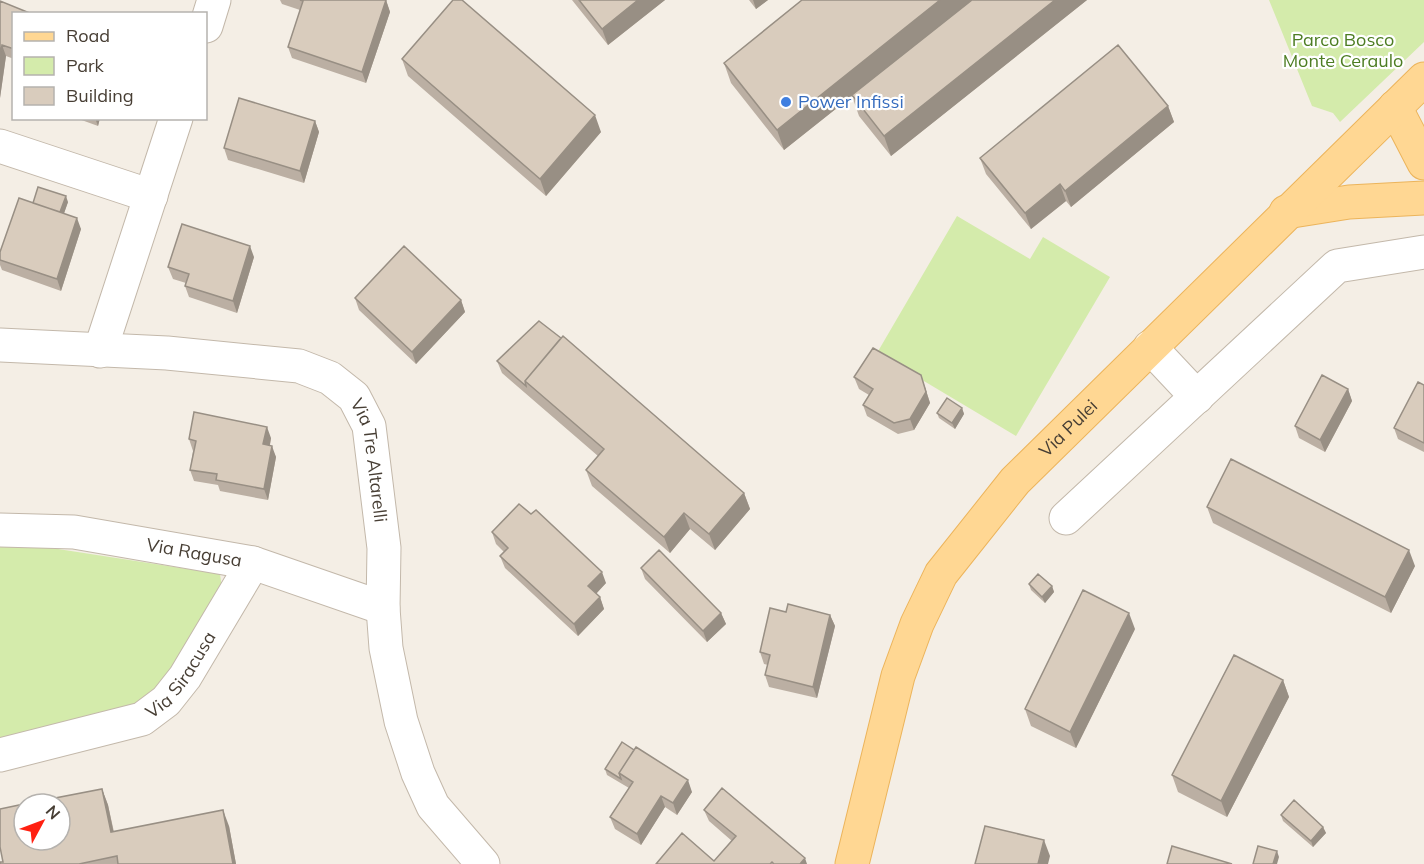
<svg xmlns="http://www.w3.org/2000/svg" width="1424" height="864" font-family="Mulish,sans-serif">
<rect width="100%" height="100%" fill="#f4eee5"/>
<!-- green -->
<path fill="#d4ebab" d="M1269 0H1424V42L1340 122 1333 113 1312 106Z
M957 216 1030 259 1043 237 1110 277 1016 436 877 353Z
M0 546 45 547 220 574 222 588 154 699 0 742Z"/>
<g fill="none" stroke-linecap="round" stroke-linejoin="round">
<defs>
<g id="minor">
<path d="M206 26 214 0"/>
<path d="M0 146 151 196"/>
<path id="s1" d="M0 345 167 353 299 366 330 378 354 397 369 426 384 548 383 608 386 648 401 721 418 773 433 806 483 864"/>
<path d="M1150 347 1197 397"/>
<path d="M100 351 176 118"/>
<path d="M1066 518 1337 266 1424 252"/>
<path id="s2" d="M0 530 74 532 253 563 383 608"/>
<path id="s3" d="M0 755 142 719 166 701 185 677 253 563"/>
</g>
<g id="major">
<path d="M1395 107 1424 163"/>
<path d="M1286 212 1349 202 1424 198"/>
<path id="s4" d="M852 864 898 676 917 624 941 574 1015 481 1424 79"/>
</g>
</defs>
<!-- minor casing -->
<use href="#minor" stroke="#c3b8aa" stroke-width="35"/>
<!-- major casing -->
<use href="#major" stroke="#ecb45b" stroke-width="35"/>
<!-- minor -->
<use href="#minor" stroke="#fff" stroke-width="33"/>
<!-- major -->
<use href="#major" stroke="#ffd793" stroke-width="33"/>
</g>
<!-- wall -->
<path fill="#bbafa3" d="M280 0H386L390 12 366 83 292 58 288 47 300 10 282 4Z
M572 0H665L608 45Z
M749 0H768L756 9Z
M802 0H1087L891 156 859 116 852 96 784 150 731 83 724 63Z
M0 1 14 14V59L6 56 0 98Z
M402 59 601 132 546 196 408 76Z
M1168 106 1174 122 1071 207 1066 201 1031 229 986 174 980 158Z
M76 118H100L98 126Z
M315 121 319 132 304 183 228 160 224 148Z
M68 202 64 213 81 229 61 291 2 270 0 265V252L33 203Z
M254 257 237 313 189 297 185 286 186 283 173 279 168 267Z
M355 298 461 300 465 312 416 364 359 310Z
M497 361 744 493 750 509 715 550 690 529 670 553 592 486 586 470 598 456 502 373Z
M854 377 925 387 930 403 914 430 898 434 867 416 863 405 869 395 859 389Z
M1424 385V452L1398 439 1394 428Z
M1348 389 1352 401 1325 452 1299 438 1295 426Z
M962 408 964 414 955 429 939 418 937 413Z
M271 438 270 445 276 457 268 500 220 491 218 485 194 481 190 470 193 451 189 439Z
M1207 507 1415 566 1391 613 1213 523Z
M492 532 606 583 596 594 600 597 604 609 578 636 505 568 500 556 504 552 496 544Z
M641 568 721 613 726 624 707 642 645 579Z
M1029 584 1052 586 1054 592 1045 603 1031 590Z
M786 612 830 615 835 626 817 698 769 687 765 675 768 665 764 664 760 652Z
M1135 629 1076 748 1031 726 1025 709Z
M1283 680 1289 697 1227 817 1178 792 1172 775Z
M605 769 692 792 677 815 665 807 641 845 615 829 610 817 629 788 607 775Z
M102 789 108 805 114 832 229 826 236 864H0Z
M704 810 807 864H656L714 861 732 841 709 821Z
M1281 815 1323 827 1326 833 1313 847 1283 821Z"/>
<!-- shaded-wall -->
<path fill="#988f84" d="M386 0 390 12 366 83 362 72Z
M638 0H665L608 45 602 29Z
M753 0H768L756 9Z
M940 0H973L784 150 777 130Z
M1055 0H1087L891 156 884 136Z
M2 45 6 56 0 98V57Z
M1168 106 1174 122 1071 207 1065 191Z
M595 115 601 132 546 196 540 179Z
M95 118H100L98 126Z
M315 121 319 132 304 183 300 171Z
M1060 184 1066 201 1031 229 1025 213Z
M66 196 68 202 61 222 59 216Z
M77 218 81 229 61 291 57 279Z
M250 246 254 257 237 313 233 301Z
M461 300 465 312 416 364 412 352Z
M921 375 930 403 914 430 910 419Z
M1348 389 1352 401 1325 452 1320 440Z
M962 408 964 414 955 429 952 423Z
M267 427 271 438 268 455 263 444Z
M272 446 276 457 268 500 264 489Z
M744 493 750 509 715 550 709 534Z
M684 513 690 529 670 553 664 537Z
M1409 550 1415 566 1391 613 1385 597Z
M602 572 606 583 592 598 588 586Z
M1052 586 1054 592 1045 603 1042 597Z
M600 597 604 609 578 636 574 624Z
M721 613 726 624 707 642 703 631Z
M1129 613 1135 629 1076 748 1070 732Z
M830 615 835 626 817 698 813 687Z
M1283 680 1289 697 1227 817 1221 801Z
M688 780 692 792 677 815 673 803Z
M102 789 108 805 117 849 111 832Z
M661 796 665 807 641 845 637 834Z
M223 810 229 826 236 864H233Z
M1323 827 1326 833 1313 847 1311 841Z
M1044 840 1050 856 1048 864H1038Z
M1277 851 1279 857 1277 864H1273Z
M805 858 807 864H800Z"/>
<!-- building -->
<path fill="#d9ccbd" stroke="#988f84" stroke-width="1.5" d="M300 0H386L362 72 288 47 303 1Z
M453 0H462L595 115 540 179 402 59Z
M579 0H638L602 29Z
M802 0H940L777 130 724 63Z
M972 0H1055L884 136 852 95Z
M0 1 32 14H14V49L2 45 0 57Z
M1118 45 1168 106 1065 191 1060 184 1025 213 980 158Z
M239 98 315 121 300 171 224 148Z
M38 187 66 196 60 212 33 203Z
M19 198 77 218 57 279 0 260V252Z
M182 224 250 246 233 301 185 286 189 274 168 267Z
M404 246 461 300 412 352 355 298Z
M539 321 561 338 525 381 526 386 497 361Z
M563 336 744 493 709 534 684 513 664 537 586 470 604 449 525 381Z
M873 348 921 375 926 392 910 419 894 423 863 405 873 389 854 377Z
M1322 375 1348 389 1320 440 1295 426Z
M1418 382 1424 385V443L1394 428Z
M947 398 962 408 952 423 937 413Z
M194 412 267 427 263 444 272 446 264 489 216 480 217 474 190 470 196 441 189 439Z
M1231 459 1409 550 1385 597 1207 507Z
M519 504 531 514 536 510 602 572 588 586 600 597 574 624 500 556 508 548 492 532Z
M659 550 721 613 703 631 641 568Z
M1038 574 1052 586 1042 597 1029 584Z
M1083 590 1129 613 1070 732 1025 709Z
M788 604 830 615 813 687 765 675 770 655 760 652 770 608 786 612Z
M1234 655 1283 680 1221 801 1172 775Z
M622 742 634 750 619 773 621 779 605 769Z
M636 747 688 780 673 803 661 796 637 834 610 817 633 782 619 773Z
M722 788 805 858 800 864H774L772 862 770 864H656L682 833 714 861 736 836 704 810Z
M102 789 111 832 223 810 233 864H118L117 856 79 864H0V862H3L0 847V809L24 804V840H60V804H24Z
M1294 800 1323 827 1311 841 1281 815Z
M985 826 1044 840 1038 864H975Z
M1172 846 1232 864H1167Z
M1258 846 1277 851 1273 864H1253Z"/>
<!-- markers -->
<circle fill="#3f7fe0" stroke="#fff" stroke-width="2" cx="786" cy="102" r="6"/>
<g text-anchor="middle" stroke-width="4.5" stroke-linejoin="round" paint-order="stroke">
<!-- park labels -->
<g font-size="18" fill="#4d7d23" stroke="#fff">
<text x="1343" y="46">Parco Bosco<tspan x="1343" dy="21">Monte Ceraulo</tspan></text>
</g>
<!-- shop labels -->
<g font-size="18" fill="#366cbe" stroke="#fff" text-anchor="start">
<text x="798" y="108">Power Infissi</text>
</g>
<!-- street labels -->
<g font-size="18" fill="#473e34" stroke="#fff">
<text dy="6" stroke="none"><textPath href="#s4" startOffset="498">Via Pulei</textPath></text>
<text dy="6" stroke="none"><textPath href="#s1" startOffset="430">Via Tre Altarelli</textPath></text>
<text dy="6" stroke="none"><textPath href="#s2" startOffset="196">Via Ragusa</textPath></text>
<text dy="6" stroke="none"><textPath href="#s3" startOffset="206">Via Siracusa</textPath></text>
</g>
</g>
<!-- legend -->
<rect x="12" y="12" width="195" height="108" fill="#ffffff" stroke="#b5b2ae" stroke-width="1.5"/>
<rect x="24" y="32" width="30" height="9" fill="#ffd793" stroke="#b5b2ae" stroke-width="1.5"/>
<text x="66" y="42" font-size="18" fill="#473e34">Road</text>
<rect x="24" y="57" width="30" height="18" fill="#d4ebab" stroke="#b5b2ae" stroke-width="1.5"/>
<text x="66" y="72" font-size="18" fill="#473e34">Park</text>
<rect x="24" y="87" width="30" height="18" fill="#d9ccbd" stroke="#b5b2ae" stroke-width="1.5"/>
<text x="66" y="102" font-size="18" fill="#473e34">Building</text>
<!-- north arrow -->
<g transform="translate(42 822) rotate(49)"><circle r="28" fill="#ffffff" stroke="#b5b2ae" stroke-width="1.5"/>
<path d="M0-4.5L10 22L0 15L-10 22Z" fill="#ff2011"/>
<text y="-9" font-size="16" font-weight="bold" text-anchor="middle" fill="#473e34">N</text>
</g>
</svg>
